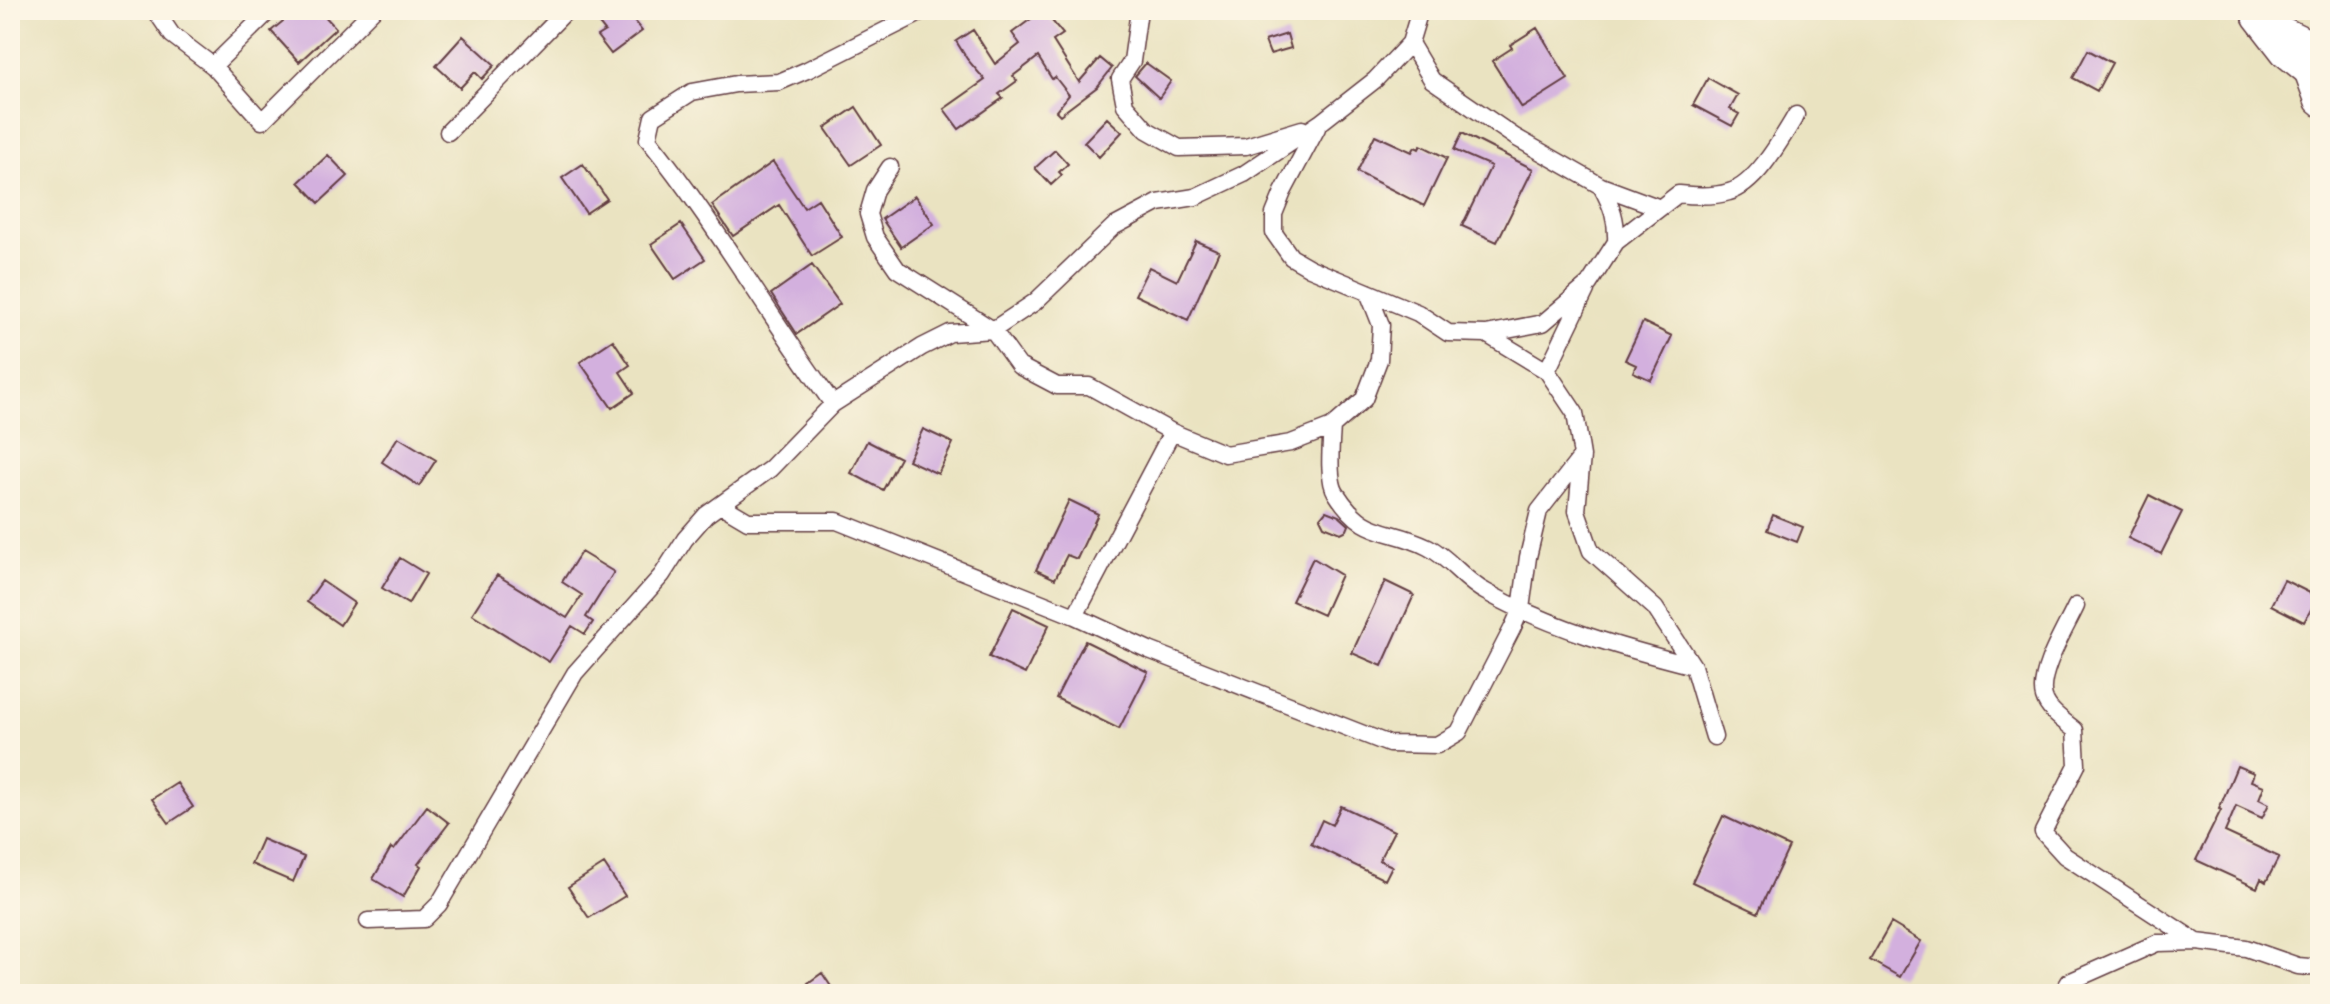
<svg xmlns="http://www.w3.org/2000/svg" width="2330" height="1004" font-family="Mali,sans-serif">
<rect width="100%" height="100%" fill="#fcf5e5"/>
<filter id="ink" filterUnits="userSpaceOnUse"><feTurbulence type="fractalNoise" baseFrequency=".0125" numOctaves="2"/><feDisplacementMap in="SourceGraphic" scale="16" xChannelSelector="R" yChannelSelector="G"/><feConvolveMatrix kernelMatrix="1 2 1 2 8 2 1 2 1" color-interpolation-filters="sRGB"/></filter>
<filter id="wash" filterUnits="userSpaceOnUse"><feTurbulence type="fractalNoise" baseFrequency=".006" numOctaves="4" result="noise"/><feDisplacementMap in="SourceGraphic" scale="32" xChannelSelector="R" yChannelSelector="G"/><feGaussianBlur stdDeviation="1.8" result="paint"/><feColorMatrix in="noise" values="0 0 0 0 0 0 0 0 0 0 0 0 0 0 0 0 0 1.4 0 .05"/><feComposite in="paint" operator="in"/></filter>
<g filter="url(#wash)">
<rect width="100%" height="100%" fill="#eae3c1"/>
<g id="blocks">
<!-- building -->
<path fill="#d3b0de" d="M281 10H319L336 28 299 62 271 31 288 17Z
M588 10H625L642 31 611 54 597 36 605 31Z
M1043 10 1063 34 1053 41 1079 82 1100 58 1112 68 1097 87 1060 115 1056 111 1069 95 1055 77 1052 79 1038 57 1013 76 1017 81 999 94 1003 98 959 129 944 109 985 80 967 59 956 41 973 30 995 64 1020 44 1012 33Z
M1537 28 1568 79 1522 108 1492 61 1512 48 1510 45Z
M1287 34 1291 48 1270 54 1265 41Z
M463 36 495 65 482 79 475 72 460 88 436 66Z
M2088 50 2112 63 2097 91 2073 78Z
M1146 63 1171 81 1159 98 1135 76Z
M1708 78 1738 95 1730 109 1739 114 1732 126 1693 105Z
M856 107 881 145 851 165 825 128Z
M1107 118 1122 132 1099 157 1084 142Z
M1462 133 1533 169 1497 242 1462 226 1491 166 1454 150Z
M1375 135 1412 152 1415 147 1419 149 1421 145 1447 158 1424 206 1357 172Z
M1055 150 1068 164 1059 172 1062 175 1051 185 1035 168Z
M328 155 348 176 319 203 299 182Z
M773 162 804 208 818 199 842 237 812 256 779 205 733 236 712 205Z
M583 164 607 199 586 213 562 178Z
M915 196 934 224 901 247 882 219Z
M681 224 705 259 675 279 651 244Z
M1196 241 1219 251 1188 320 1135 295 1149 267 1177 281Z
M812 265 840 304 797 334 771 294Z
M1643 322 1672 336 1651 380 1633 372 1636 365 1625 360Z
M613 340 630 365 620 372 634 393 612 408 580 362Z
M923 429 953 443 938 474 908 460Z
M398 437 436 460 419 486 382 462Z
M867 441 900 458 883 490 851 473Z
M2149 495 2182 512 2161 554 2128 538Z
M1069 500 1098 514 1077 559 1067 555 1055 579 1036 570Z
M1326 511 1339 516 1349 525 1347 530 1341 533 1324 526 1320 518Z
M1773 515 1803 527 1797 542 1767 530Z
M581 552 614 572 586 617 593 622 585 634 572 626 549 662 472 614 497 575 567 618 582 595 562 582Z
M400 558 426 574 408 604 382 588Z
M1313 558 1341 575 1323 615 1292 601Z
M2284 580 2318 597 2304 622 2271 605Z
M322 581 354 603 340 625 307 602Z
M1385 581 1414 595 1382 666 1352 653Z
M1013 608 1049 625 1025 674 989 657Z
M1085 641 1148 672 1119 729 1056 698Z
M2237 766 2254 773 2251 781 2264 786 2259 799 2269 804 2262 818 2236 806 2225 832 2279 857 2266 882 2261 879 2257 888 2196 860 2221 810 2219 809Z
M177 783 193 807 169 823 152 799Z
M427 806 449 823 418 864 421 866 403 897 373 879 391 848 394 850Z
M1341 806 1394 831 1379 860 1392 866 1385 880 1311 844 1322 820 1332 825Z
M1723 816 1789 847 1758 913 1692 882Z
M262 839 304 857 293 882 251 864Z
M604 864 625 896 589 918 568 887Z
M1891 923 1921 941 1900 977 1870 960Z
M822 973 832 988 822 994H815L808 983Z"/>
</g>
</g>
<g filter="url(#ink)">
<use href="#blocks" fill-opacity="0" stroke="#623c42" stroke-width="2"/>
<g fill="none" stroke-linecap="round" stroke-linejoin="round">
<defs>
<path id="minor" d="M155 10 172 35 213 66 262 121 373 10
M1139 10 1132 61 1120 79 1125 105 1147 130 1179 148 1246 146 1302 129
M1410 43 1432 80 1515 137 1601 186 1660 208
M213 66 270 10
M2302 71 2314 104 2320 109
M1317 128 1283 192 1274 214V233L1291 257 1310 268 1418 313 1448 333 1486 334 1543 323 1589 284 1616 242 1678 194C1695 196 1713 197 1729 192 1756 185 1782 138 1796 115
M448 132 567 10
M890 167 875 190 868 214 875 237 897 269 993 330 1019 366 1057 386H1089L1172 432 1225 454 1291 443 1332 427 1364 399 1379 360 1381 325 1368 292
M1601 186C1612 206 1617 220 1616 242
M1486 334 1547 371 1575 413 1582 456 1577 511 1591 551 1655 608 1693 666 1714 737
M1547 371 1586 290
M833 404C769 317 716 223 648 139L653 117 692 92 736 84 779 82 807 70 926 10
M1332 427C1331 444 1327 479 1336 493 1366 540 1386 526 1428 547 1450 558 1464 581 1486 592 1551 628 1622 648 1693 666
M721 505 748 521H837L1075 616 1149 650 1389 744 1437 745 1459 732 1512 629 1521 609 1528 557 1539 511 1582 456
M2076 606C2066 628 2037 674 2044 697 2048 711 2064 721 2075 730L2077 765 2043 832 2065 856 2197 942
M1075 616 1172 432
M368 921 424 919 439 904 575 673 662 575 685 539 706 515 770 469 833 404 922 347 950 333 993 330 1035 302 1113 227 1158 203 1195 197 1244 174 1320 123 1375 80 1410 43 1420 10
M2062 994 2069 982 2157 943 2197 942 2246 948 2298 966 2320 968"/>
<path id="primary" d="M2256 17 2284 53 2320 82
M2262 20 2320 48"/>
</defs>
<!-- minor casing -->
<use href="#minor" stroke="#623c42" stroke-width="19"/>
<!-- primary casing -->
<use href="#primary" stroke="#623c42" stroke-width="29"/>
<!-- minor -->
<use href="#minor" stroke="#fff" stroke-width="16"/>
<!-- primary -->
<use href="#primary" stroke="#fff" stroke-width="26"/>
</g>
</g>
<!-- margin -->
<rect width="2330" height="1004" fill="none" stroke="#fcf5e5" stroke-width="40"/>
</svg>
